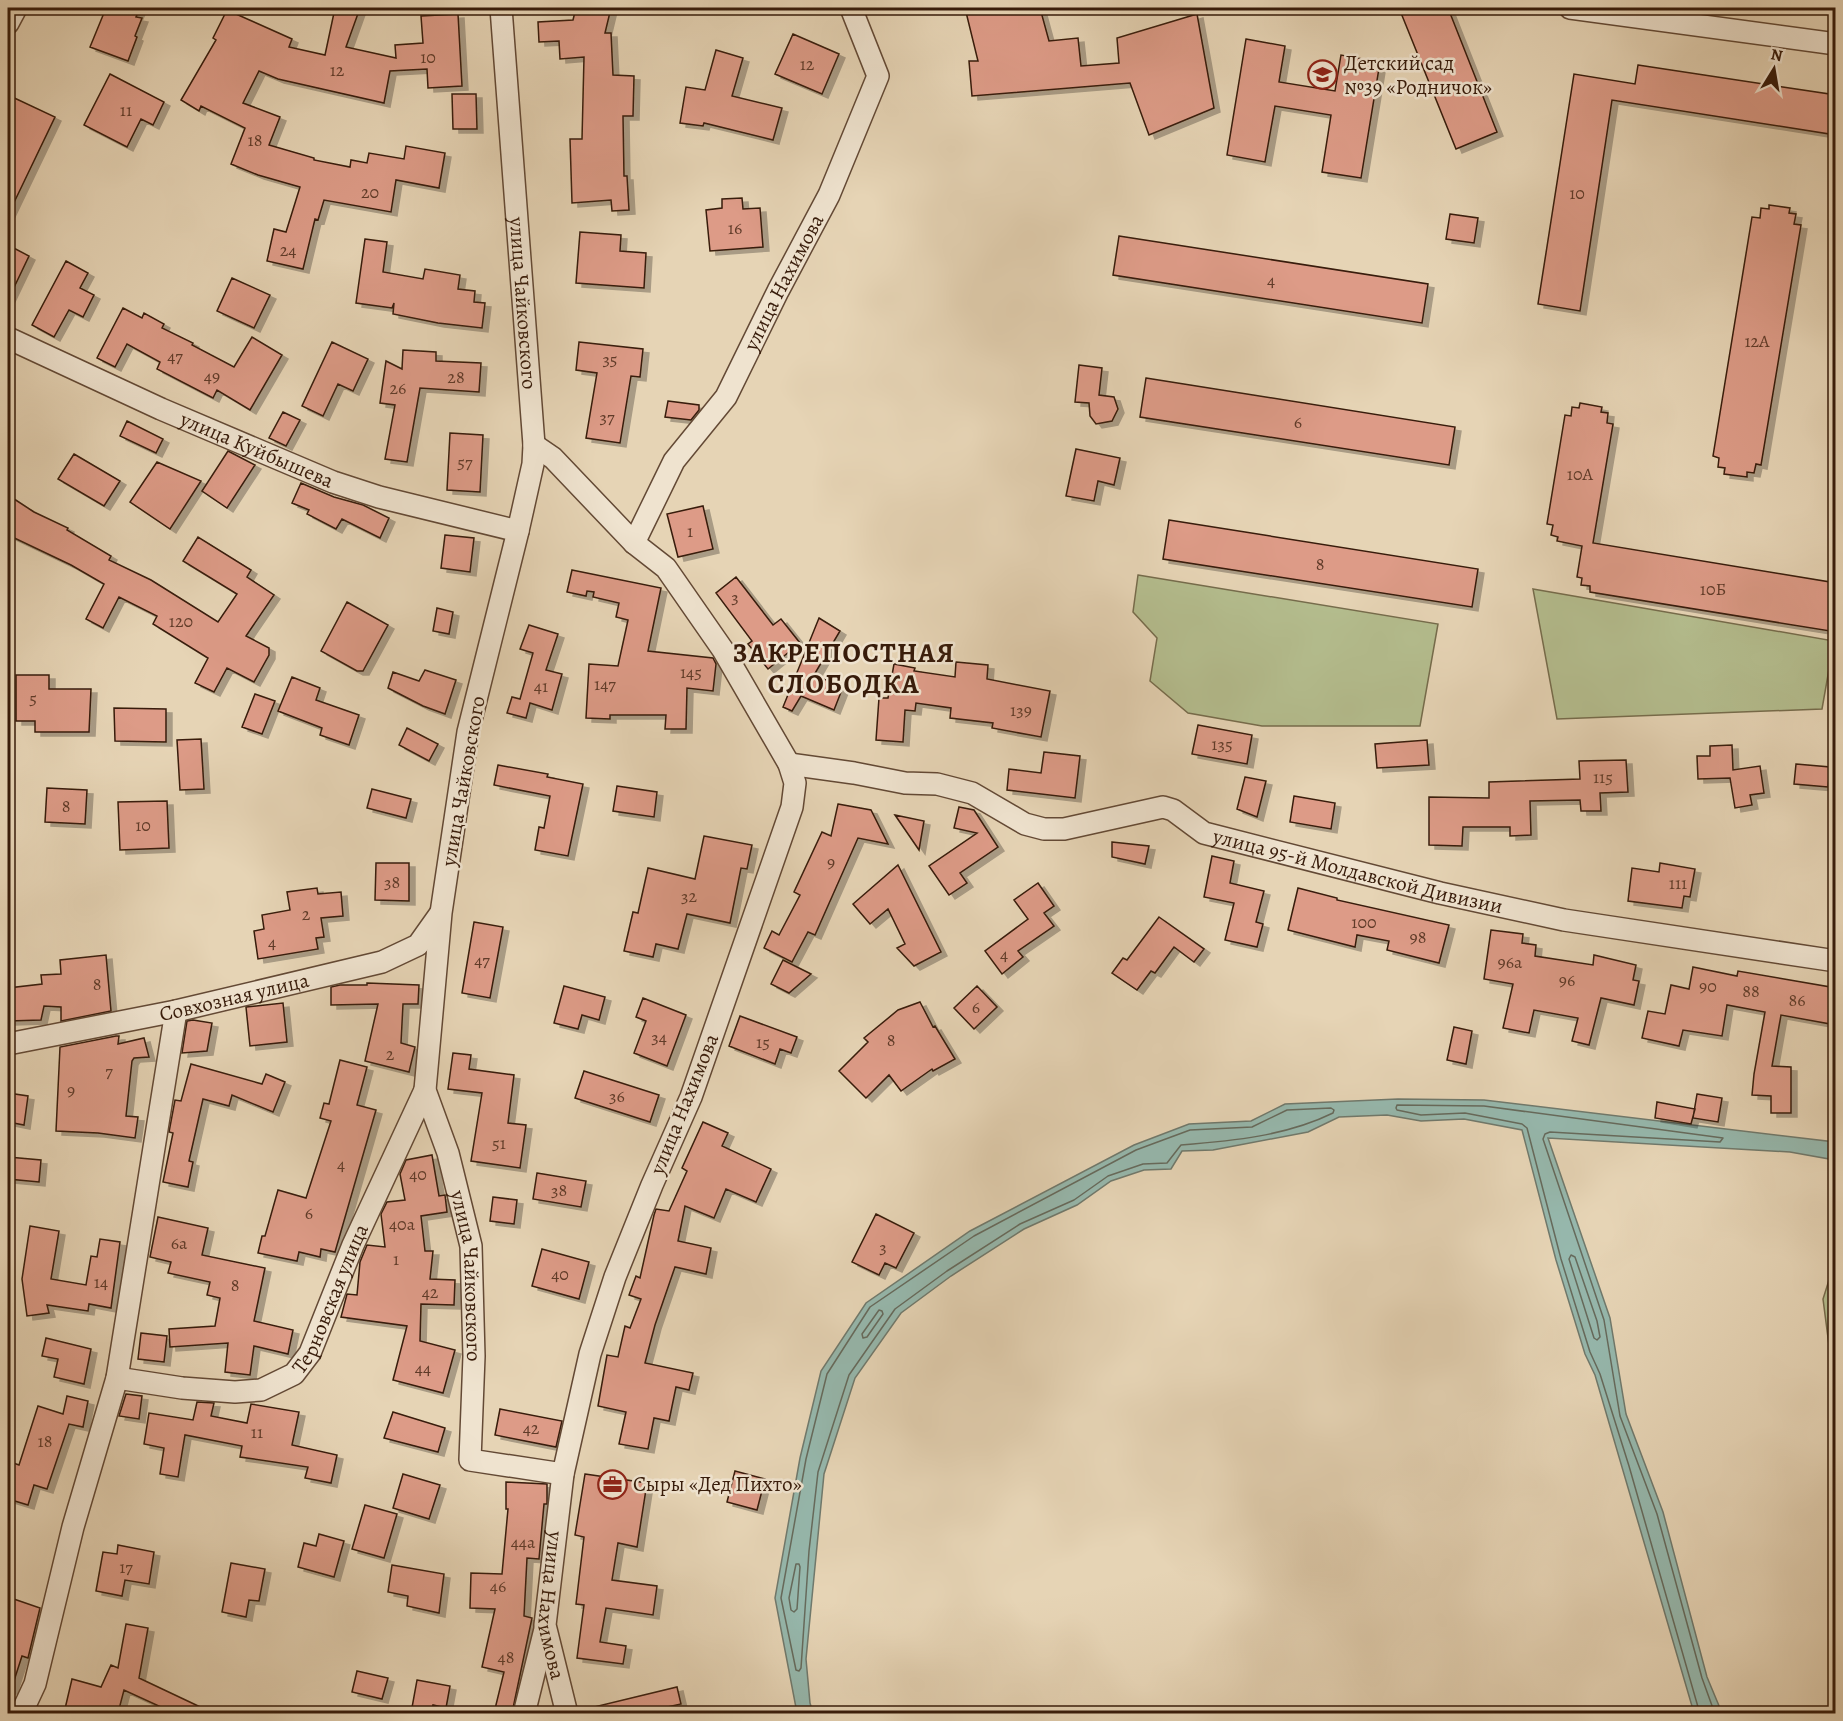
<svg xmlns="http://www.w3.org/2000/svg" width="1843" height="1721" font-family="Alegreya,serif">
<defs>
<filter id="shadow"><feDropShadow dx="6" dy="4" stdDeviation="0" flood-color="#0004"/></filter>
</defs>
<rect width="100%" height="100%" fill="#e6d4b5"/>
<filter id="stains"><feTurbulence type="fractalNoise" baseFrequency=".00333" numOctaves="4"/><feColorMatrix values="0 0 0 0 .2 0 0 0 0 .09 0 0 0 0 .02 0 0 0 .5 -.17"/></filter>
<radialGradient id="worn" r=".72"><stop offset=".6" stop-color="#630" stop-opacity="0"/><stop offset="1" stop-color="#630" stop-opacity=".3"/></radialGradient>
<!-- green -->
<path fill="#b4bd8e" stroke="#766c4c" stroke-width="1.5" d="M1138 575 1438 624 1420 726H1262L1188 713 1150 681 1157 638 1133 612Z
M1533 589 1834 641 1822 709 1557 719Z
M1835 1261H1836L1835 1392 1823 1299Z"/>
<!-- water -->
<path fill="#96b8ad" stroke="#70796c" stroke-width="1.5" d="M1398 1099 1484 1100 1835 1142V1160L1790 1152 1548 1138 1610 1318 1626 1414 1663 1512 1707 1677 1722 1713H1694L1595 1375 1585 1354 1556 1260 1522 1130 1464 1119 1421 1121 1387 1115 1339 1117 1308 1132 1213 1150 1182 1151 1171 1169 1144 1170 1111 1181 1077 1205 1024 1229 951 1276 901 1313 855 1378 824 1474 806 1659 810 1703 813 1713H797L775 1598 800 1458 821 1371 866 1303 970 1231 1134 1145 1189 1124 1251 1121 1285 1104Z"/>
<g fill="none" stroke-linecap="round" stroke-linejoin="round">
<!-- shore -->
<path stroke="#666a5c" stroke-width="1.5" d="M1331 1108 1334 1110 1333 1113C1286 1136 1232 1141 1181 1145L1167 1163 1143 1164 1108 1176 1074 1200 1020 1224 947 1271 895 1309 849 1375 818 1472 809 1551 801 1668 799 1671 796 1670 781 1598 806 1459 827 1374 870 1307 974 1236 1136 1150 1190 1130 1252 1127 1287 1110Z
M1571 1255 1575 1257 1597 1321 1600 1337 1597 1340 1594 1338 1569 1259Z
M879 1310 882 1311 883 1314 867 1337 863 1338 862 1334Z
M796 1564H799L800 1567 797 1609 794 1612 791 1610 789 1598Z
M1700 1714 1629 1466 1600 1374 1590 1352 1561 1259 1527 1128 1522 1124 1465 1113 1421 1115 1397 1110 1396 1108 1397 1105 1484 1106 1723 1138 1720 1142 1550 1132 1545 1134 1543 1139 1604 1320 1620 1416 1657 1514 1702 1678 1715 1714"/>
</g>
<!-- building -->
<path fill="#dd9b87" stroke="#371b0a" stroke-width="1.5" filter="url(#shadow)" d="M106 8H140L136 17 142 18 135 36 137 37 128 61 90 47Z
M335 8H360L346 47 396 58 395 45 423 43 421 16 458 14 462 86 428 88 427 69 390 71 384 103 278 79 259 71 243 103 280 117 269 145 314 158V160L350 167 351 160 367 163 369 153 404 159 406 146 445 153 439 188 396 180 391 212 324 200 318 220 315 219 303 269 267 261 274 229 286 232 300 187 258 175 231 164 245 128 201 106 199 111 181 100 216 40 213 38 227 10 292 39 289 47 325 55Z
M576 8H611L605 33H611L613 75 634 76 633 116H623L624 176H627L629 210 612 211 611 200 572 203 570 139H582L584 57 560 59 559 41 539 42 538 22 573 20Z
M965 8H1040L1049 41 1078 38 1081 66 1119 63 1117 38 1197 14 1214 108 1149 135 1130 83 972 96 969 61H978Z
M1399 8H1448L1497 132 1456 149Z
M793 34 839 54 822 94 775 74Z
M1246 39 1285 46 1279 82 1335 91 1341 55 1380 62 1361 178 1322 172 1331 115 1275 106 1265 162 1227 155Z
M716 50 743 58 732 96 782 108 773 140 704 123 703 126 680 123 686 87 705 90Z
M1638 65 1836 95V135L1612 100 1580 311 1538 304 1574 74 1635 84Z
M110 74 164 102 153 125 141 119 127 147 84 125Z
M452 94H476L477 129H453Z
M8 95 55 117 8 215Z
M742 198 743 209 760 208 763 247 710 251 706 210 722 208V199Z
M1769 205 1790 208 1789 213 1796 214 1794 224 1801 225 1761 465 1756 464 1754 473 1747 472V477L1724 474 1725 468 1718 467 1719 458 1713 456 1752 217 1760 218 1761 208 1769 209Z
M1450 214 1478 218 1474 243 1446 239Z
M580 232 621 235 620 251 646 253 644 288 576 283Z
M1119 236 1428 284 1422 323 1113 275Z
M365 239 387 242 383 272 423 279 425 269 460 275 458 289 475 291 474 302 485 303 482 328 438 323 393 314 394 303 392 308 356 303Z
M8 245 29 256 8 300Z
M66 261 88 273 80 288 94 295 83 317 69 310 54 337 32 325Z
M232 278 270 295 254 328 217 311Z
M123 308 142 318 144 313 164 324 162 328 193 343 192 345 234 367 252 337 282 355 250 410 217 390 213 398 157 369 160 362 127 344 115 367 97 358Z
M332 342 368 359 353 391 338 384 323 416 302 406Z
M579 342 643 349 640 377 631 376 620 443 586 438 597 373 576 370Z
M403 350 436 352V361L481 363 479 392 420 388 407 462 385 459 395 405 380 403 386 361 402 369Z
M1079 365 1102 368 1099 395 1114 397 1118 409 1112 421 1096 424 1090 416 1089 403 1075 402Z
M1146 378 1455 427 1449 465 1140 417Z
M668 401 699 405V410L691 420 665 417Z
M1580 403 1602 407 1601 412 1608 413 1607 423 1613 424 1593 543 1836 583V625H1831L1830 631 1590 592V586L1581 585 1582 578 1577 577 1582 546 1557 541 1558 537 1551 535 1553 525 1547 524 1565 415 1571 416 1572 407 1579 408Z
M283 412 300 420 286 446 269 438Z
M127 421 163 439 156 453 120 436Z
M450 433 483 435 480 492 447 490Z
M1076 449 1120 458 1114 485 1098 481 1094 501 1066 496Z
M228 451 255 465 227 508 202 491Z
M74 454 120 481 104 506 58 479Z
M157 462 201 481 170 529 130 502Z
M301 483 334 497 363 505 389 518 380 538 342 519 336 529 307 514 309 510 292 503Z
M8 495 34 512 68 528 67 530 111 556 109 560 151 580 218 622 237 594 183 561 198 537 251 570 247 577 274 595 246 636 269 648V655L254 682 227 668 214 692 195 683 208 658 153 624 157 616 119 597 103 628 86 619 104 584 71 565 8 535Z
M703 506 713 549 678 557 667 514Z
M1169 520 1478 569 1472 607 1163 559Z
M445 535 474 538 470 572 441 568Z
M572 570 661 588 648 651 713 658 716 664 713 691 687 688 686 729H665L666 715H610V719L586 718 589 664 618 666 628 620 616 617 619 603 593 597 594 592 587 591 586 596 567 592Z
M736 577 773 625 781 619 800 643 768 669 748 644 752 641 716 593Z
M347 602 388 625 363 671H357L321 651Z
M437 608 453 612 449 634 433 631Z
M819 618 840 631 814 675 843 687 834 710 801 696 792 711 783 707Z
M529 625 558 634 546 670 562 674 552 710 530 703 526 718 507 713 512 697 520 699 533 653 520 649Z
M956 662 988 665 987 679 1050 691 1041 737 992 728 993 723 950 718 951 708 916 703 915 711 905 710 903 742 876 740 879 698H888L894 664 915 668 914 671 955 677Z
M425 670 456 680 445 714 423 706 388 688 393 672 419 681Z
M16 675H49V689H91L89 732H35V721H16Z
M292 677 320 688 316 700 359 715 349 745 320 735 322 728 278 711Z
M255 694 275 701 262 734 242 727Z
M114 708 166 709V742L115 741Z
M1198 725 1252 735 1247 764 1192 754Z
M407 728 438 744 429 761 399 745Z
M201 739 204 789 180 790 177 740Z
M1427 740 1429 765 1377 768 1375 744Z
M1732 745 1733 770 1760 766 1764 793 1750 795 1752 805 1735 808 1730 778 1698 779 1697 756H1710V746Z
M1044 752 1080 756 1075 798 1007 790 1009 769 1041 773Z
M1626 760 1628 792 1600 793 1601 811H1581L1580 800 1530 801 1531 835 1510 836V827H1463L1462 846 1429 845V797L1489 798V782L1580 779 1579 761Z
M1796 764 1830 767 1828 787 1794 784Z
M498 765 548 774 547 777 583 784 568 856 535 850 539 827 544 828 550 796 494 785Z
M1245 777 1266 781 1257 817 1237 809Z
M617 786 657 792 654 817 613 811Z
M47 788 87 790 85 824 45 822Z
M372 789 411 799 406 818 367 808Z
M1294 796 1335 803 1331 829 1290 822Z
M167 801 169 848 120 850 118 802Z
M838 804 871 810 888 844 858 838 815 935 808 932 792 962 764 948 772 931 779 935 800 895 794 892 822 832 831 836Z
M959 807 974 810 998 847 960 873 967 883 949 895 929 866 977 833 954 828Z
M895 815 924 821 919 850Z
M704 836 752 845 747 869 741 868 730 923 687 914 678 949 656 944 653 957 624 951 633 912 638 913 648 868 695 879Z
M1112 842 1149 846 1145 864 1112 857Z
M1212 856 1234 861 1230 883 1264 891 1256 922 1263 924 1257 947 1225 940 1234 903 1204 897Z
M376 863H409V901L375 900Z
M1660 863 1695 869 1690 897 1684 896 1682 908 1628 901 1632 868 1659 872Z
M898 865 941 952 914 966 897 948 905 944 888 909 870 924 853 904Z
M1038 883 1054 906 1044 913 1054 926 1018 951 1023 957 1002 974 985 951 1028 919 1014 900Z
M317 888 318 894 341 892 343 916 321 918 324 937 316 938 318 949 258 959 254 931 264 929 262 915 290 910 287 892Z
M1298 888 1337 898V900L1449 925 1439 963 1387 950 1389 941 1357 935 1355 947 1288 930Z
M1159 917 1204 949 1194 962 1174 947 1155 973 1151 971 1137 990 1112 973 1123 958 1127 960Z
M474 922 503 927 490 998 462 993Z
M1491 930 1523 934 1522 943 1536 945 1535 956 1593 965 1594 955 1636 965 1633 980 1639 981 1634 1005 1601 998 1589 1045 1572 1041 1578 1018 1534 1010 1529 1033 1503 1028 1513 984 1484 979Z
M106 955 111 1011 61 1021V1007L44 1006 41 1020 8 1021V988L42 984 41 975 61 974 60 960Z
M783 960 811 974 789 993 771 984Z
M1693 967 1737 976 1738 971 1836 988V1025L1781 1015 1772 1066 1791 1067V1113H1771V1096L1752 1095 1754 1074 1765 1012 1727 1005 1722 1036 1683 1030 1679 1046 1642 1038 1648 1011 1665 1014 1671 985 1689 989Z
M367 983 419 985 418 1004H403L401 1043 415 1047 409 1072 365 1061 378 1004 331 1005V987L340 985H367Z
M564 986 605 997 599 1020 582 1015 578 1029 554 1023Z
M977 986 997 1007 974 1029 954 1008Z
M643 998 686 1015 667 1066 634 1053 646 1021 636 1017Z
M920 1002 933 1027 935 1026 955 1059 933 1071 932 1069 901 1091 889 1075 866 1098 839 1071 868 1042 864 1038 898 1010Z
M283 1003 287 1042 250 1046 246 1007Z
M740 1016 797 1037 791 1053 780 1049 775 1064 729 1046Z
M193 1020 212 1023 207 1051 182 1053 187 1021Z
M1454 1027 1472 1031 1466 1064 1447 1060Z
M116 1036H119L118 1044 144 1038 149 1057 134 1058 132 1061 126 1116 138 1117 135 1138 98 1133 56 1131 60 1047Z
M453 1053 471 1055 469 1069 514 1075 508 1123 526 1125 520 1168 471 1161 482 1093 448 1089Z
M340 1060 367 1067 357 1105 376 1110 335 1252 321 1249 320 1257 299 1252 297 1261 258 1253 262 1236H265L278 1190 306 1198 331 1121 320 1118 324 1103 329 1104Z
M191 1064 262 1084 266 1074 285 1082 273 1112 232 1095 229 1106 203 1099 189 1161 193 1162 188 1187 163 1182 173 1133 169 1132 175 1100 181 1101Z
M584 1071 659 1095 650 1122 575 1098Z
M8 1093 28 1096 24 1125 8 1122Z
M1697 1094 1722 1098 1718 1122 1693 1118Z
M1657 1102 1695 1109 1691 1124 1655 1118Z
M703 1122 728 1133 722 1146 771 1169 756 1202 726 1189 714 1218 685 1206 678 1241 711 1248 706 1274 675 1267 655 1325 645 1363 693 1373 689 1390 676 1387 669 1421 654 1418 648 1449 619 1444 626 1412 598 1406 607 1355 618 1357 625 1326 630 1328 641 1299 629 1295 636 1276 640 1278 654 1215 656 1209 669 1211 687 1171 682 1168Z
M432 1155 439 1196 445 1195 447 1212 421 1216 425 1251H433L430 1279 455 1280 454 1305 421 1304 420 1341 455 1350 443 1393 393 1380 407 1326 341 1317 347 1294 357 1295 360 1262 367 1245 385 1247 381 1214 387 1202 405 1200 400 1174 406 1160Z
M8 1157 41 1160 39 1182 8 1179Z
M537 1173 586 1181 581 1207 533 1199Z
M493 1197 517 1200 514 1224 490 1221Z
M876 1214 914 1233 896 1268 885 1263 879 1275 852 1262Z
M158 1217 208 1228 202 1255 265 1268 254 1321 293 1330 288 1354 254 1346 250 1375 225 1372 228 1343 170 1347 169 1329 215 1326 220 1298 207 1295 210 1282 168 1273 171 1262 150 1257Z
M30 1226 59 1231 51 1279 86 1285 91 1256 97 1257 100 1239 120 1242 111 1308 89 1304 88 1311 47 1305 49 1313 27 1316 22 1279Z
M542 1249 589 1262 579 1299 532 1286Z
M141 1333 167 1336 164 1362 138 1359Z
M46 1338 91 1349 84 1384 54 1377 58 1359 42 1356Z
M126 1394 142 1396 139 1419 119 1416Z
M67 1396 88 1401 83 1427 69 1424 47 1489 34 1485 28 1505 8 1499V1461L19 1465 38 1406 63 1414Z
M197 1402 214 1403 211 1416 247 1423 251 1404 299 1412 292 1445 337 1455 331 1483 305 1478 308 1467 240 1457 242 1446 185 1435 178 1477 160 1474 164 1448 144 1444 149 1413 193 1420Z
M500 1409 562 1421 556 1447 495 1435Z
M393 1412 445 1428 438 1452 384 1438Z
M735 1471 765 1479 757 1510 727 1502Z
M403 1474 440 1485 429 1519 393 1508Z
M585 1474 647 1483 637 1547 618 1543 612 1580 657 1586 653 1615 606 1608 600 1642 626 1646 623 1664 577 1658 584 1605 576 1604 584 1537 575 1535Z
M506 1482 547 1484V1504H544L539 1559 527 1558 524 1616 532 1618 512 1713H494L504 1672 482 1667 495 1609 470 1608 471 1573 502 1574 508 1509H506Z
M365 1505 397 1514 384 1558 352 1549Z
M319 1534 344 1541 334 1577 298 1567 304 1543 316 1546Z
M118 1545 154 1552 149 1584 125 1580 122 1596 96 1591 103 1552 117 1554Z
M231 1563 265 1569 259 1601 249 1600 246 1617 222 1612Z
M392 1565 444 1574 439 1613 407 1606 408 1596 388 1592Z
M8 1597 40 1608 28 1658 22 1656 11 1690H8Z
M126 1624 148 1628 139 1678 213 1713H174L124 1690 118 1713H64L72 1679 101 1687 111 1665 118 1668Z
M357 1671 388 1678 382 1699 352 1692Z
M417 1680 450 1686 446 1708 433 1705 431 1713H411Z
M677 1687 681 1704 649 1711V1713H595L594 1707Z"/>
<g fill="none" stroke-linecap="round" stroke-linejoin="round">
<defs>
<g id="minor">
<path id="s1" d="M501 8 534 445 533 464 518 531 468 732 441 913 425 1090 448 1153 471 1246 474 1356 470 1460 563 1474"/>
<path d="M1570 8 1836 44"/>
<path d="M8 23 16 8"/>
<path id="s2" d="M8 338 161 409 333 482 379 497 518 531"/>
<path id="s3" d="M534 445 553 458 634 543 666 568 723 650 789 764 795 783 792 807 691 1097 652 1185 615 1277 590 1354 563 1474 545 1625 567 1714"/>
<path id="s4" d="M634 543 674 461 726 397 778 291 829 195 878 76 851 8"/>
<path id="s5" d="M789 764 854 773 905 783 937 784 972 793 1025 824 1044 829H1064L1163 807 1173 810 1204 833 1440 893 1564 920 1836 961"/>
<path id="s6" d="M8 1044 176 1011 382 962 418 945 440 914"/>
<path id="s7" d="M117 1378 182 1388 235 1392 261 1390 294 1374 310 1353 353 1245 425 1090"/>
<path d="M21 1714 35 1684 73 1527 117 1378 176 1011"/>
<path d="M524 1714 545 1629"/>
</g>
</defs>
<!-- minor casing -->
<use href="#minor" stroke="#634935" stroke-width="24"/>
<!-- minor -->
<use href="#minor" stroke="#efe3cf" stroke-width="21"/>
</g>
<!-- icons -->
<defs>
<symbol id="school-ring" viewBox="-11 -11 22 22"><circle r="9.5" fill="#efe3cf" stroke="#8f2418" stroke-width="1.5"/><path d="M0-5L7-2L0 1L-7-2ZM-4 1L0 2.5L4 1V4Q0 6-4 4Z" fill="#8f2418"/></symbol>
<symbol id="office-ring" viewBox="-11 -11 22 22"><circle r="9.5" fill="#efe3cf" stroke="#8f2418" stroke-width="1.5"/><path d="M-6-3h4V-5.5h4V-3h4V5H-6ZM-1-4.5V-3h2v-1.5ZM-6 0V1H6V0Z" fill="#8f2418"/></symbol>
</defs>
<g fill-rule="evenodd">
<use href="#school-ring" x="1306" y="58" width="33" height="33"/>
<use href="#office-ring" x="596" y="1468" width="33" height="33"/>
</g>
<g text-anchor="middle" stroke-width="5" stroke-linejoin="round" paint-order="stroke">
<!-- number labels -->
<g font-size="18" fill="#603b29">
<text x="428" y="63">10</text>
<text x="807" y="70">12</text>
<text x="337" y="76">12</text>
<text x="126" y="116">11</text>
<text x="255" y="146">18</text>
<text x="370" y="198">20</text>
<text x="1577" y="199">10</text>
<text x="735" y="234">16</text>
<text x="288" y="256">24</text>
<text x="1271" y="286">4</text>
<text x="1757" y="347">12А</text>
<text x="175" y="362">47</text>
<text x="610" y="365">35</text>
<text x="212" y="382">49</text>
<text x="456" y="383">28</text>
<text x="398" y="394">26</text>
<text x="607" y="423">37</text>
<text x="1298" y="428">6</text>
<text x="465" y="468">57</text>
<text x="1580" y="480">10А</text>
<text x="690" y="537">1</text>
<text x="1320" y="570">8</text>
<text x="1713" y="595">10Б</text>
<text x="735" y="603">3</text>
<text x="181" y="627">120</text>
<text x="691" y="678">145</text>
<text x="605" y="690">147</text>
<text x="541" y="692">41</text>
<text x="33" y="704">5</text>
<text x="1021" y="716">139</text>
<text x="1222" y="750">135</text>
<text x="1603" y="783">115</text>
<text x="66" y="812">8</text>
<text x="143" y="831">10</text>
<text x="831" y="868">9</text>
<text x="392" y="888">38</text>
<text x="1678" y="889">111</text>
<text x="689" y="902">32</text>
<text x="306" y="920">2</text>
<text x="1364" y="928">100</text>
<text x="1418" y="943">98</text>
<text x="272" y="948">4</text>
<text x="1004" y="960">4</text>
<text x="482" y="966">47</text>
<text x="1510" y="968">96а</text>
<text x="1567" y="986">96</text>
<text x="97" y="990">8</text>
<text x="1708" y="992">90</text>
<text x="1751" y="997">88</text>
<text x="1797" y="1006">86</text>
<text x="976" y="1013">6</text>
<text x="659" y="1043">34</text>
<text x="891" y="1046">8</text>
<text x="763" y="1048">15</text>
<text x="390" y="1060">2</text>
<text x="109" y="1077">7</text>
<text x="71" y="1096">9</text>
<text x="617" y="1102">36</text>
<text x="499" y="1149">51</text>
<text x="341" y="1170">4</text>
<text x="418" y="1180">40</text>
<text x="559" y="1196">38</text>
<text x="309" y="1219">6</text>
<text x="402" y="1230">40а</text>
<text x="179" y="1249">6а</text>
<text x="883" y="1253">3</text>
<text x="396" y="1265">1</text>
<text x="560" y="1280">40</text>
<text x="101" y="1288">14</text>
<text x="235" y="1291">8</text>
<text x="430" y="1298">42</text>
<text x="423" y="1374">44</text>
<text x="531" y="1434">42</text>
<text x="257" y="1438">11</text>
<text x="45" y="1447">18</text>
<text x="523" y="1548">44а</text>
<text x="126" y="1573">17</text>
<text x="498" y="1592">46</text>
<text x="506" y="1663">48</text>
</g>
<!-- poi labels -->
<g font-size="21" fill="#371b0a" stroke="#efe3cf" text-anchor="start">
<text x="1344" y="70">Детский сад<tspan x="1344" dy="24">№39 «Родничок»</tspan></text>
<text x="633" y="1491">Сыры «Дед Пихто»</text>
</g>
<!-- street labels -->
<g font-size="21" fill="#371b0a" stroke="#efe3cf">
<text dy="7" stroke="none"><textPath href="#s4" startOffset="302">улица Нахимова</textPath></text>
<text dy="7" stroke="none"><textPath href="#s1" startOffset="296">улица Чайковского</textPath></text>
<text dy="7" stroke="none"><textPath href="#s2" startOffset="273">улица Куйбышева</textPath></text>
<text transform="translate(463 781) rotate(-80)" y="7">улица Чайковского</text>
<text dy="7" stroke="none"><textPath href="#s5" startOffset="596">улица 95-й Молдавской Дивизии</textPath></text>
<text dy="7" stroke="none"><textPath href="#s6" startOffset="231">Совхозная улица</textPath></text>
<text transform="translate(684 1104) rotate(-68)" y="7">улица Нахимова</text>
<text dy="7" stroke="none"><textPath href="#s1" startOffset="1286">улица Чайковского</textPath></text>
<text dy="7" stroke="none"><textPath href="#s7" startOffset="266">Терновская улица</textPath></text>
<text dy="7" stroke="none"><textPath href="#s3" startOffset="1296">улица Нахимова</textPath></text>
</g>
<!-- district labels -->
<g font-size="27" font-weight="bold" letter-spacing="1.5" fill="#371b0a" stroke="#efe3cf">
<text x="844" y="662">ЗАКРЕПОСТНАЯ<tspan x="844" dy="31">СЛОБОДКА</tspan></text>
</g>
</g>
<!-- margin -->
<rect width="1843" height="1721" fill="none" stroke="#e6d4b5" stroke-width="30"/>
<rect x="9" y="9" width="1825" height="1703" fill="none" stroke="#371b0a" stroke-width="3"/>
<rect x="15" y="15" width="1813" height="1691" fill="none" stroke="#371b0a" stroke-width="1.5"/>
<!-- north arrow -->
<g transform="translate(1774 69) rotate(11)" stroke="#efe3cf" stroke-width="4.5" paint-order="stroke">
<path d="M0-4.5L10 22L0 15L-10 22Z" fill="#371b0a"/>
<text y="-9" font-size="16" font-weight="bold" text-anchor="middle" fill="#371b0a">N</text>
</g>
<rect width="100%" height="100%" filter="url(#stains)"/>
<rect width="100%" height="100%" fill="url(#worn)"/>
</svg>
